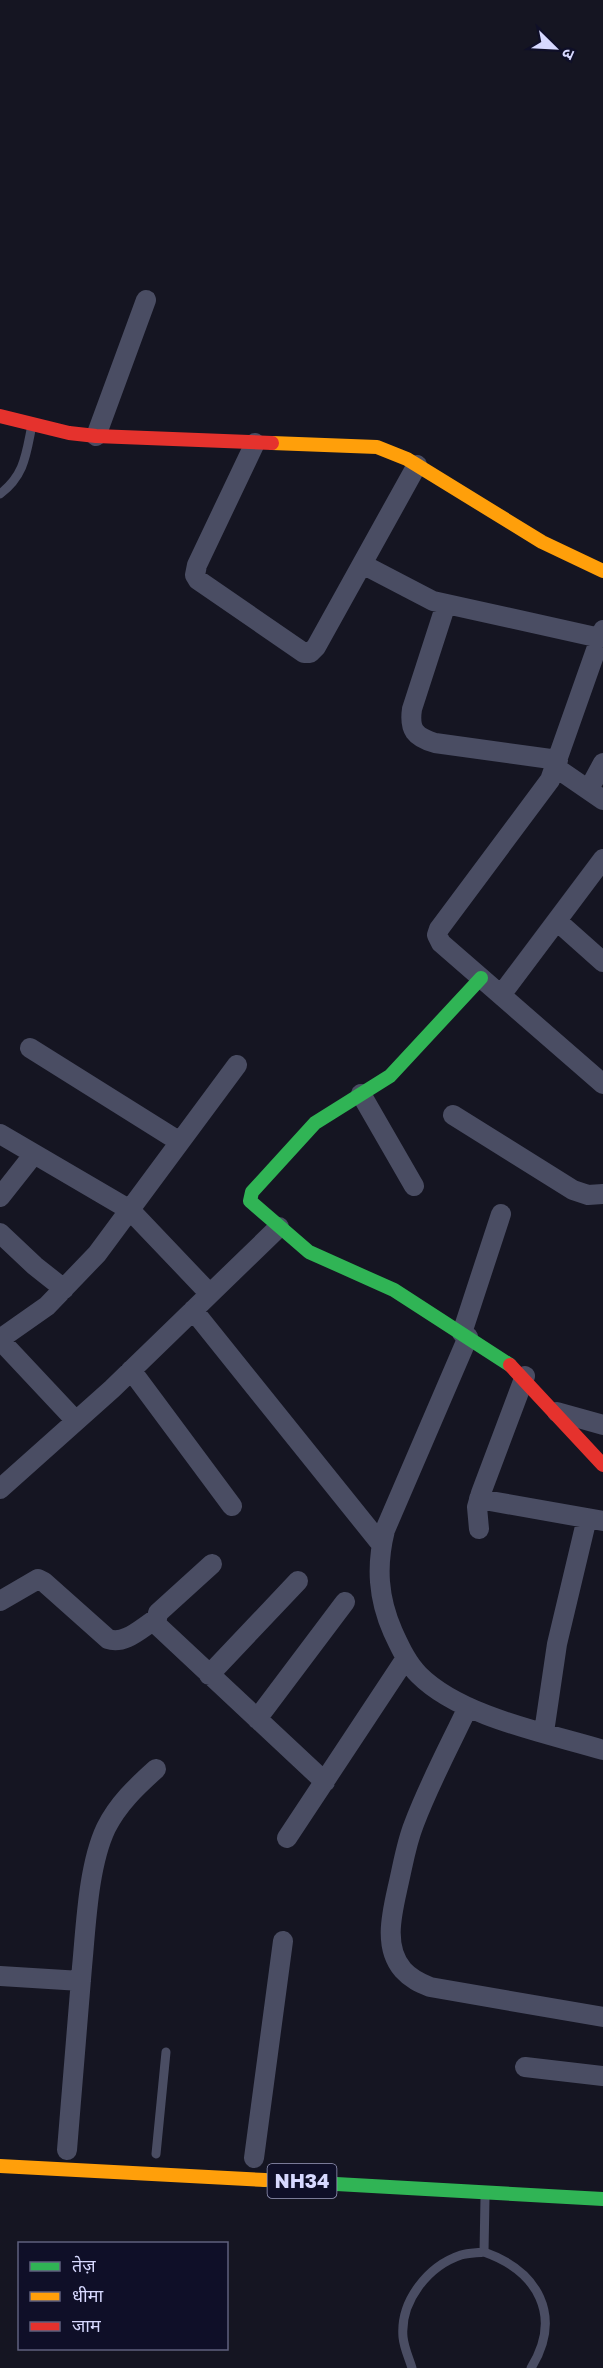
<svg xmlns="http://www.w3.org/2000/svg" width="603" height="2368" font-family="'Golos Text','Noto Sans Devanagari',sans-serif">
<rect width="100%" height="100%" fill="#151522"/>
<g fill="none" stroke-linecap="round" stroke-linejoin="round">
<!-- lane -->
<path stroke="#4a4d63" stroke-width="9" d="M0 494C25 475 26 454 32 425
M156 2154 166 2052
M485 2198 484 2252C538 2271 563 2316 531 2368
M412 2368C409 2358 404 2348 403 2337 400 2301 428 2266 461 2255 468 2253 477 2253 484 2252"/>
<!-- street -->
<path stroke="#4a4d63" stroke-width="20" d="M96 436 146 300
M255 443 197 565 195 575 198 580 304 653H310L316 647 417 465
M362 564 433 601 600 638
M446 604 412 709C409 730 415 737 435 743L558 760
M603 630 550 780 439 929 437 935 441 943 603 1084
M555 767 603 800
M589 789 603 763
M557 921 603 962
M501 995 603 859
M30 1048 180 1142
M361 1094 414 1186
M453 1115 573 1190 588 1195 603 1194
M0 1134 130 1210 210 1294
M0 1197 34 1154
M0 1233 35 1266 64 1289
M193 1310 381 1544
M462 1333 501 1214
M468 1337 385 1530C376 1566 378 1598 393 1632 400 1647 407 1663 419 1675 461 1717 547 1733 603 1750
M0 1339 47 1306 97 1254 237 1065
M0 1340 76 1421
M131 1370 232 1506
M557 1412 603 1425
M0 1489 112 1389 279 1227
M479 1499 603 1521
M479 1529 477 1507 481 1493 525 1376
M212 1564 158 1613 156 1624 325 1782
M0 1601 38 1579 44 1582 108 1639C125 1645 141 1628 156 1619
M209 1675 298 1581
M468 1707C450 1745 429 1784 414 1824 406 1844 403 1865 398 1886 392 1913 383 1947 403 1970 411 1979 420 1983 430 1987L603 2017
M257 1719 345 1602
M544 1732 557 1644 587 1518
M287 1838 406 1658
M0 1976 81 1981
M525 2067 603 2076
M67 2150C72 2089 77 2028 82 1967 86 1926 88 1866 106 1828 118 1804 136 1787 156 1769
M254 2158 283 1941"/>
<!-- fast -->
<path stroke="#30b455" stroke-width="14" d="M481 978 390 1076 315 1123 252 1192 250 1201 309 1252 394 1290 510 1365
M265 2180 603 2199"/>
<!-- slow -->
<path stroke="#ff9f0a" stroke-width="14" d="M272 443 377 447 407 459 542 542 603 571
M0 2166 265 2180"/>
<!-- jam -->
<path stroke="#e5322d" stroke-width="14" d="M0 416 69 433 96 436 272 443
M510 1365 603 1465"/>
</g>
<g text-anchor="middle" stroke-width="5" stroke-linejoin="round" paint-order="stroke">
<!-- shield labels -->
<rect fill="#0f0f28" stroke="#9b9cbe" stroke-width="1.5" x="267.5" y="2164" width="69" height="34" rx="4.5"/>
<g font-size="20" font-weight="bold" fill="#d7d9ff">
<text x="302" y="2188">NH34</text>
</g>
</g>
<!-- legend -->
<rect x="18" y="2242" width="210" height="108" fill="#0f0f28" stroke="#5f607e" stroke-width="1.5"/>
<rect x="30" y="2262" width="30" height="9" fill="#30b455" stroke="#5f607e" stroke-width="1.5"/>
<text x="72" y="2272" font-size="18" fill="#d7d9ff">तेज़</text>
<rect x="30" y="2292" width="30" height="9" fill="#ff9f0a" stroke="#5f607e" stroke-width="1.5"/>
<text x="72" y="2302" font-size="18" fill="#d7d9ff">धीमा</text>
<rect x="30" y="2322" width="30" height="9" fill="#e5322d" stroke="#5f607e" stroke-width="1.5"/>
<text x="72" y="2332" font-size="18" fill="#d7d9ff">जाम</text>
<!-- north arrow -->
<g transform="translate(555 48) rotate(114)" stroke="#0f0f28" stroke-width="4.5" paint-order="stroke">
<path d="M0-4.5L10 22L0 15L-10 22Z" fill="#d7d9ff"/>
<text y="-9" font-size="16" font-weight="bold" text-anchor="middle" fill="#d7d9ff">उ</text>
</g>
</svg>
